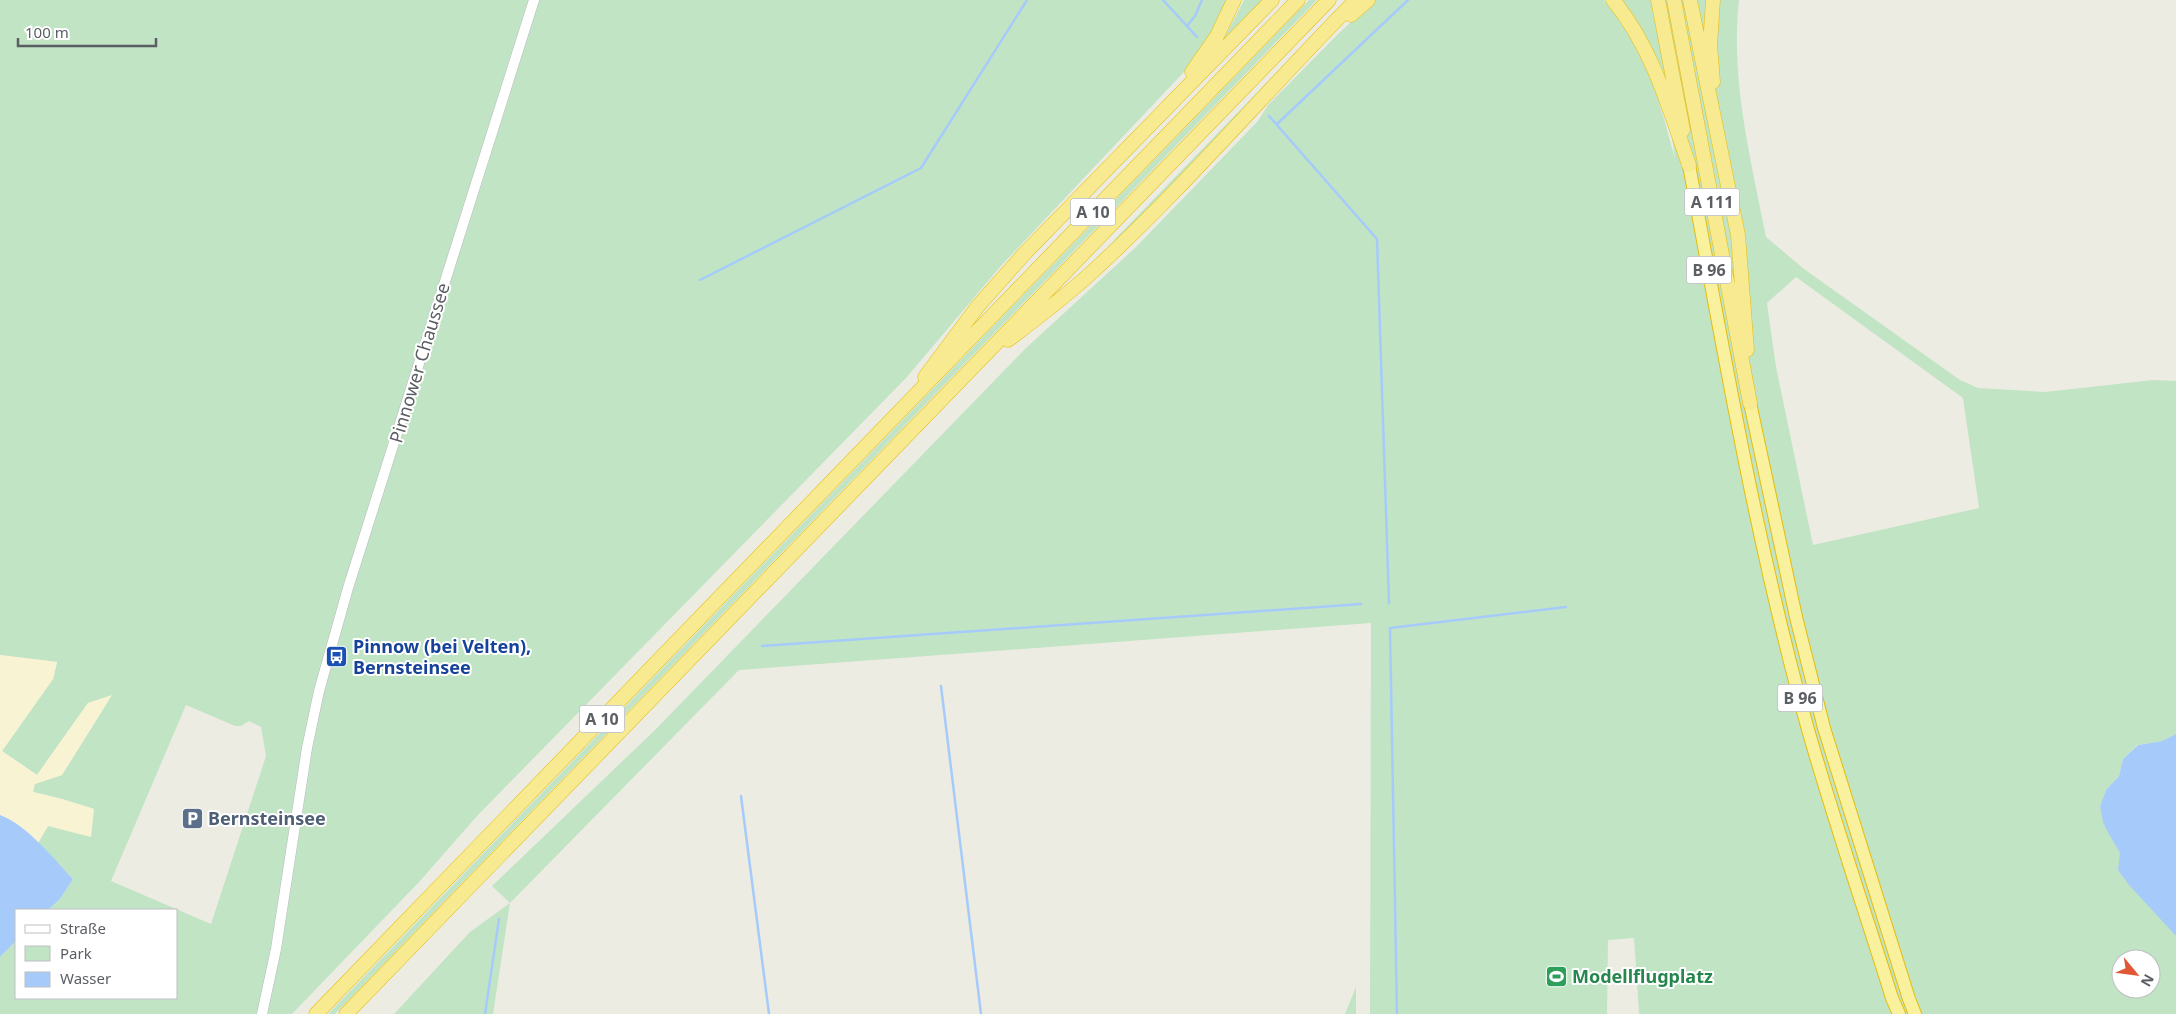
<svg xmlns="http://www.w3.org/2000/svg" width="2176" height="1014" font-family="'Noto Sans',sans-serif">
<rect width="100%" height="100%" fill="#edece3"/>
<!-- green -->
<path fill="#c1e4c5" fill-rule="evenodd" d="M0 0H1228L1199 56 1000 267 906 378 477 816 420 881 292 1014H0V957L16 941V998H176V910H48L60 899 73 879 38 843 48 826 94 809 62 799 33 792 34 784 62 775 111 696 88 703 37 775 2 751 53 679 57 662 0 655ZM186 705 235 726H241L249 721 261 727 266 756 211 924 111 881Z
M1244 0H1265L1221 45Z
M1309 0H1317L335 1014H328Z
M1347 0H1351L1110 248 1109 247 1116 238Z
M1375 0H1604C1645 44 1660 102 1675 159L1665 86 1620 0H1739C1730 80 1751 159 1766 237L1804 269 1960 380 1978 388 2045 392 2153 380 2176 381V734L2162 741 2137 745 2123 759 2119 776 2106 790 2100 806 2106 829 2176 936V1014H1639L1634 938 1608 940 1607 1014H1370L1371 623 739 670 510 903 493 1014H394L470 932 510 903 492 886 655 730 1025 349 1136 247 1258 121 1268 105 1339 33ZM1796 277 1963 398 1979 508 1813 545 1776 367 1767 303ZM2121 959H2151V989H2121Z
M1356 987V1014H1345Z"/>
<!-- sand -->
<path fill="#f8f4d3" d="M0 655 57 662 53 679 2 751 37 775 88 703 112 695 62 775 35 784 33 792 62 799 94 809 91 837 48 826 38 843 10 819 0 815Z"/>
<!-- water -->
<path fill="#a6cbfa" d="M2176 734V936L2129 885 2118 870 2120 853 2106 829 2103 822 2100 806 2106 790 2119 776 2123 759 2138 745 2162 741Z
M0 815C27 825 53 858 73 879L60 899 48 910H16V941L0 957Z"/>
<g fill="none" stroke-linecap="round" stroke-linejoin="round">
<!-- stream -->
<path stroke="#a6cbfa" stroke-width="2.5" d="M1163 0 1197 37
M1187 26 1195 16 1202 0
M1269 116 1377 239 1389 603
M1277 124 1408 0
M700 280 921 168 1027 0
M762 646 1361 604
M941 686 981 1014
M741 796 769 1014
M485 1014 499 919
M1397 1014 1390 628 1566 607"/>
<defs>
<path id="secondary" d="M262 1014 276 949 307 748 319 691 348 588 534 0"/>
<path id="trunk" d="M1689 165C1724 353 1756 542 1807 726 1833 818 1864 908 1892 998L1899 1014
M1750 403 1796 617 1824 728 1909 999 1915 1014"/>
<path id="motorway" d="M1613 0C1652 47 1669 108 1689 165
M1658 0 1683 130
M1674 0 1750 403
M1690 0 1738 235 1747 350
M1351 15 1368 0
M1192 72 1217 36 1234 0
M1713 82 1710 45 1713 0
M1008 340C1037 318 1065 297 1091 273 1185 187 1267 90 1356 0
M925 377 978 306 1025 253 1272 0
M316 1014 1298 0
M346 1014 1329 0"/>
</defs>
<!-- secondary casing -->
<use href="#secondary" stroke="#b9bbc1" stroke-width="11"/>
<!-- trunk casing -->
<use href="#trunk" stroke="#e4bc0c" stroke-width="14"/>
<!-- motorway casing -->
<use href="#motorway" stroke="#e4bc0c" stroke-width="15"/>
<!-- secondary -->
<use href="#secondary" stroke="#fff" stroke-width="10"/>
<!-- trunk -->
<use href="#trunk" stroke="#f9f19e" stroke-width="12"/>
<!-- motorway -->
<use href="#motorway" stroke="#f7ea90" stroke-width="14"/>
</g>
<!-- icons -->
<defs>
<symbol id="bus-square" viewBox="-11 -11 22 22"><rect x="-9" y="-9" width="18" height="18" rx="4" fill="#1a4fb4" stroke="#fff"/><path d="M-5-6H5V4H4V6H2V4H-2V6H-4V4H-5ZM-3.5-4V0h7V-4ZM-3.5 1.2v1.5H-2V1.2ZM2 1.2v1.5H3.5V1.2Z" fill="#fff"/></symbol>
<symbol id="parking-square" viewBox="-11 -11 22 22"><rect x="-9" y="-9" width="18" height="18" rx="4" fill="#5c6f8a" stroke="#fff"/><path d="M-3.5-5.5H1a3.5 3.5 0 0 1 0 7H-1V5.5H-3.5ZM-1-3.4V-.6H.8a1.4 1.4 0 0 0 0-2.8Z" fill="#fff"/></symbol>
<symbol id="stadium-square" viewBox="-11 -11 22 22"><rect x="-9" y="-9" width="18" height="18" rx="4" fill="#2e9e5b" stroke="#fff"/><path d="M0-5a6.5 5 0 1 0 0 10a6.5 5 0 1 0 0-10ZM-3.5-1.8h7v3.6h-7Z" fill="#fff"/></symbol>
</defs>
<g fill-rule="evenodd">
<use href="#bus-square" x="324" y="644" width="25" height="25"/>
<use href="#parking-square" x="180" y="806" width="25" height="25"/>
<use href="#stadium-square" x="1544" y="964" width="25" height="25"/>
</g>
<g text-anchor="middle" stroke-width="4" stroke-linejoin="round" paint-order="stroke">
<!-- shield labels -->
<g fill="#fff" stroke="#8c8e92" stroke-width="1">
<rect x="1684.5" y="188.5" width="55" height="27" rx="4"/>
<rect x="1070.5" y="198.5" width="45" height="27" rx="4"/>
<rect x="1686.5" y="256.5" width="45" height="27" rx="4"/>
<rect x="1777.5" y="684.5" width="45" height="27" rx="4"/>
<rect x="579.5" y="705.5" width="45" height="27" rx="4"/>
</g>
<g font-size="16" font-weight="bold" fill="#5b5e63">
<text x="1712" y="208">A 111</text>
<text x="1093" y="218">A 10</text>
<text x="1709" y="276">B 96</text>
<text x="1800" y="704">B 96</text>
<text x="602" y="725">A 10</text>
</g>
<!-- street labels -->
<g font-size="18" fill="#5b5e63" stroke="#fff">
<text transform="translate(420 363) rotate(-73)" y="6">Pinnower Chaussee</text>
</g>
<!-- transit labels -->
<g font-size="18" font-weight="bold" fill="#164399" stroke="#fff" text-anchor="start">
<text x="353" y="653">Pinnow (bei Velten),<tspan x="353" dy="21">Bernsteinsee</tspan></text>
</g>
<!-- service labels -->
<g font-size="18" font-weight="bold" fill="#4e5e75" stroke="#fff" text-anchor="start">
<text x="208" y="825">Bernsteinsee</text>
</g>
<!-- leisure labels -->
<g font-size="18" font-weight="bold" fill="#27864d" stroke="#fff" text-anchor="start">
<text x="1572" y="983">Modellflugplatz</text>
</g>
</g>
<!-- legend -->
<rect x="15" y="909" width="162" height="90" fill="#ffffff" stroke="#bdbfc1"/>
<rect x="25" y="925" width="25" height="8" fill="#ffffff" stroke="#bdbfc1"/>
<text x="60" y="934" font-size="15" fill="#5b5e63">Straße</text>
<rect x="25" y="946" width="25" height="15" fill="#c1e4c5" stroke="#bdbfc1"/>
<text x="60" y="959" font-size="15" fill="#5b5e63">Park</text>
<rect x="25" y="972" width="25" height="15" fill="#a6cbfa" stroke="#bdbfc1"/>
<text x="60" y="984" font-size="15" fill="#5b5e63">Wasser</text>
<!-- north arrow -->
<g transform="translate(2136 974) rotate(119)"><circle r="24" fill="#ffffff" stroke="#bdbfc1"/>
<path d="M0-4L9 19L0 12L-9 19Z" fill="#e05937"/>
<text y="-8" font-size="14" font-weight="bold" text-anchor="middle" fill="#5b5e63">N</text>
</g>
<!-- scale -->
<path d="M18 38v8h138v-8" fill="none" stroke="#5b5e63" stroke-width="2.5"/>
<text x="25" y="38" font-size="15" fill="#5b5e63" stroke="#ffffff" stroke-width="4" paint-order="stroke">100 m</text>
</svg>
